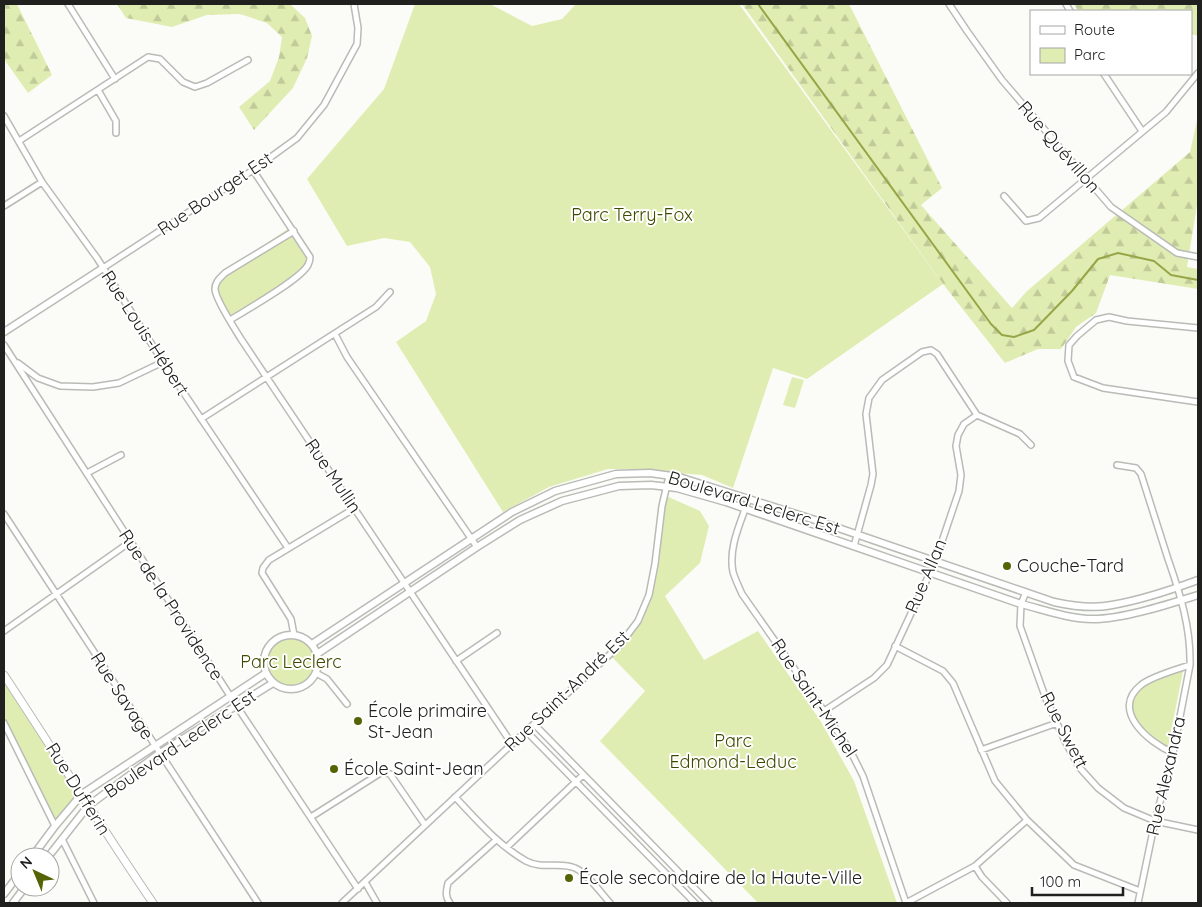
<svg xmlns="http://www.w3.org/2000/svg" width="1202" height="907" font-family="Quicksand,sans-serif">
<defs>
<pattern id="forest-firs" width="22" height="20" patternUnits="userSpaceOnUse" patternTransform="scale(1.25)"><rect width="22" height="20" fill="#e0edb2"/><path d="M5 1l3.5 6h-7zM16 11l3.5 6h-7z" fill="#c0cb99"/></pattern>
</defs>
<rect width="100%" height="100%" fill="#fbfcf7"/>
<!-- forest -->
<path fill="url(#forest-firs)" d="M4 4H17L52 75 28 93 4 59Z
M117 4H290L305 18 312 36 307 58 293 88 254 130 239 107 270 81 279 57 282 37 267 23 240 14 207 15 172 27 126 18Z
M742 4H849L942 188 921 205 1012 308 1026 292 1190 152 1198 116V199L1187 267 1198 269V289L1110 275 1096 313 1076 327 1061 349H1038L1005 363 943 284Z
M1074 4H1198V36L1191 34V11H1078Z"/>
<!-- park -->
<path fill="#e0edb2" d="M415 4H490L532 26 562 19 576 4H739L943 284 807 379 773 368 733 488 702 475 628 469H608L549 487 503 512 396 342 426 321 436 294 430 267 410 242 384 238 347 246 307 179 384 89Z
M292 226 311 264 296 276 228 317 213 296 215 282 222 274Z
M792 377 804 380 795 408 783 405Z
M664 495 700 511 709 526 700 563 665 596 704 660 758 631 820 720 854 781 897 903H758L600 741 645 691 610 655 638 621 649 595Z
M264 662a27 27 0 1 1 54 0a27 27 0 1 1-54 0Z
M1184 666 1168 747 1139 726 1130 711 1128 698 1130 691 1138 683 1158 674Z
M4 676 82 794 56 823 4 722Z"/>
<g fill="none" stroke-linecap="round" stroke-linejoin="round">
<!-- stream -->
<path stroke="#96a647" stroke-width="2" d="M758 4 991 324 1002 335 1014 337 1034 330 1072 291 1098 259 1118 253 1154 261 1171 275 1198 280"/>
<defs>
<path id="minor" d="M68 4 115 79
M949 4 967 31 1002 80 1111 207 1177 253 1198 257
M1066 4 1070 11
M1104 74 1142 131
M98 90 116 121V133
M4 116 42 182 97 258 163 362 288 548
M19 141 148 57 160 59 183 82 195 87 207 83 248 60
M1004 196 1026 221 1039 218 1166 112 1198 73
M4 206 42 182
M294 231 225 273C220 278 215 282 215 289 215 299 235 329 241 339L512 744
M103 268 253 170 297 138 324 105 357 44 358 28 354 4
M230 320C246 310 300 280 308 265 309 263 310 260 310 257L253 170
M1198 328 1127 321 1109 317 1096 320 1077 336 1069 345 1068 361 1074 377 1103 388 1198 402
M335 334 347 357 477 547
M4 345 236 705 358 889
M18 363 38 378 60 386 93 387 119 383 163 362
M201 419 376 307 390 292
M1117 465 1136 468 1141 474C1150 502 1159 530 1168 559 1180 593 1191 628 1190 665L1173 753 1155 821 1138 903
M87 473 121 455
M749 498C741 522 728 547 733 572 735 579 739 587 742 594L824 711 851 752 863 776 906 903 975 866 1027 820
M4 514 258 903
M854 546 871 485 873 474 866 414 869 398 882 380 922 352 931 350 937 354 977 415 1020 434 1031 445
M1026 592 1021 604 1020 626 1046 699 1065 741 1079 767 1098 788 1124 808 1155 821 1198 830
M4 631 130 542
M294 635 291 619 262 573 263 568 269 560 355 508
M895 646 943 671 953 683 995 781 1027 820 1074 865 1140 891
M456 661 497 633
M316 673 327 679 347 704
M824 711 874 678 887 665 935 562 959 491 961 475 956 446 958 435 964 424 977 415
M4 723 55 826
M534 724 709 903
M526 731 695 903
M981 750 1057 723
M1173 753C1148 742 1110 710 1141 685 1150 677 1178 669 1190 665
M455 797C477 820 498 845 526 861 543 870 560 861 575 868 587 873 601 893 610 903
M311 817 382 772 390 774 425 825
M62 839 94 903
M507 847 583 775
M975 866 982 877 1007 903
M365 882 377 903
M342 903 512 744 619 646 638 621 649 595 655 564 662 506 669 476
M450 903C445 897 446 891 448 883L496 840"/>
<path id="tertiary" d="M4 332 103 268
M264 662a27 27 0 1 1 54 0a27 27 0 1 1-54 0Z
M312 644 512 512 555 491 616 474 650 473 679 477 815 520 1054 602C1072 606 1093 609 1112 605 1141 600 1171 590 1198 580
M317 654 477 547 520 520 562 501 619 486 651 485 677 488 726 502 1021 604C1045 610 1069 619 1093 619 1123 619 1169 604 1198 595
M32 857 55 826 82 794 266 673
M48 857 88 806 160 753 273 683
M4 894 20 873
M13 903 25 887"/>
<path id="secondary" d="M4 675C54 751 102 828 153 903"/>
</defs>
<!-- minor casing -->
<use href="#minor" stroke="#b9bbb6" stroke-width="8"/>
<!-- tertiary casing -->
<use href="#tertiary" stroke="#b9bbb6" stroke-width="9"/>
<!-- secondary casing -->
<use href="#secondary" stroke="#b9bbb6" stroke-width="9"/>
<!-- minor -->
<use href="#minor" stroke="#fff" stroke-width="5"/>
<!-- tertiary -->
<use href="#tertiary" stroke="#fff" stroke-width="6"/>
<!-- secondary -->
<use href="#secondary" stroke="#fff" stroke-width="7"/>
</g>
<!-- markers -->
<g fill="#566304" stroke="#fff" stroke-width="2">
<circle cx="1007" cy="566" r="5"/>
<circle cx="358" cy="721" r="5"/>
<circle cx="334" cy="769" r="5"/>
<circle cx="569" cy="878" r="5"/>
</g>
<g text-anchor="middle" stroke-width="4" stroke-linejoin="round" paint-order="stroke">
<!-- street labels -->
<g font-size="18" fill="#20201f" stroke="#fff">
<text transform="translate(1059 147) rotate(49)" y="6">Rue Quévillon</text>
<text transform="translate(215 194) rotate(-34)" y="6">Rue Bourget Est</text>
<text transform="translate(145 333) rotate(57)" y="6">Rue Louis-Hébert</text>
<text transform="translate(333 476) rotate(56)" y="6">Rue Mullin</text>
<text transform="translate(754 503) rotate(17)" y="6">Boulevard Leclerc Est</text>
<text transform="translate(926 576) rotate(-67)" y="6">Rue Allan</text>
<text transform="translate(171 605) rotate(57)" y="6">Rue de la Providence</text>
<text transform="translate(567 691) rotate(-44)" y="6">Rue Saint-André Est</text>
<text transform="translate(122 696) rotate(57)" y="6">Rue Savage</text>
<text transform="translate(814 698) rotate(56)" y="6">Rue Saint-Michel</text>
<text transform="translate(1064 730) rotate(63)" y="6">Rue Swett</text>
<text transform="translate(180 744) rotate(-34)" y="6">Boulevard Leclerc Est</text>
<text transform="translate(1166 776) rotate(-77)" y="6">Rue Alexandra</text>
<text transform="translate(78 789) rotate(58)" y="6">Rue Dufferin</text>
</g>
<!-- park labels -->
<g font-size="18" fill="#404900" stroke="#fff">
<text x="632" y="221">Parc Terry-Fox</text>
<text x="291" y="668">Parc Leclerc</text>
<text x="733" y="747">Parc<tspan x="733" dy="21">Edmond-Leduc</tspan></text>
</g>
<!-- poi labels -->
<g font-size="18" fill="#20201f" stroke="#fff" text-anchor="start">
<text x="1017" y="572">Couche-Tard</text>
<text x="368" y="717">École primaire<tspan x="368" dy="21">St-Jean</tspan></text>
<text x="344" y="775">École Saint-Jean</text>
<text x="579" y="884">École secondaire de la Haute-Ville</text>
</g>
</g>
<!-- border -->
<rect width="1202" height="907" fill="none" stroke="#20201f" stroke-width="10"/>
<!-- legend -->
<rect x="1030" y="10" width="162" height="65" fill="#ffffff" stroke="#a6a6a5"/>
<rect x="1040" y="26" width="25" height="8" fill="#ffffff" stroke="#a6a6a5"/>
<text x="1074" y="35" font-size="15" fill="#20201f">Route</text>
<rect x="1040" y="48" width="25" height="15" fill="#e0edb2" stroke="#a6a6a5"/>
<text x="1074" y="60" font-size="15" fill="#20201f">Parc</text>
<!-- north arrow -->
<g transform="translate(35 872) rotate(316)"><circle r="24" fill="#ffffff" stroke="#a6a6a5"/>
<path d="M0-4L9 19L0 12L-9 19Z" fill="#566304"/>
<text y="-8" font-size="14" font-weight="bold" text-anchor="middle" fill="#20201f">N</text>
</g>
<!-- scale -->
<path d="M1032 887v8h91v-8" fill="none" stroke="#20201f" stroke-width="2.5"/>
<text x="1040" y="887" font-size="15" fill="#20201f" stroke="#ffffff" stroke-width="4" paint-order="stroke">100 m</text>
</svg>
